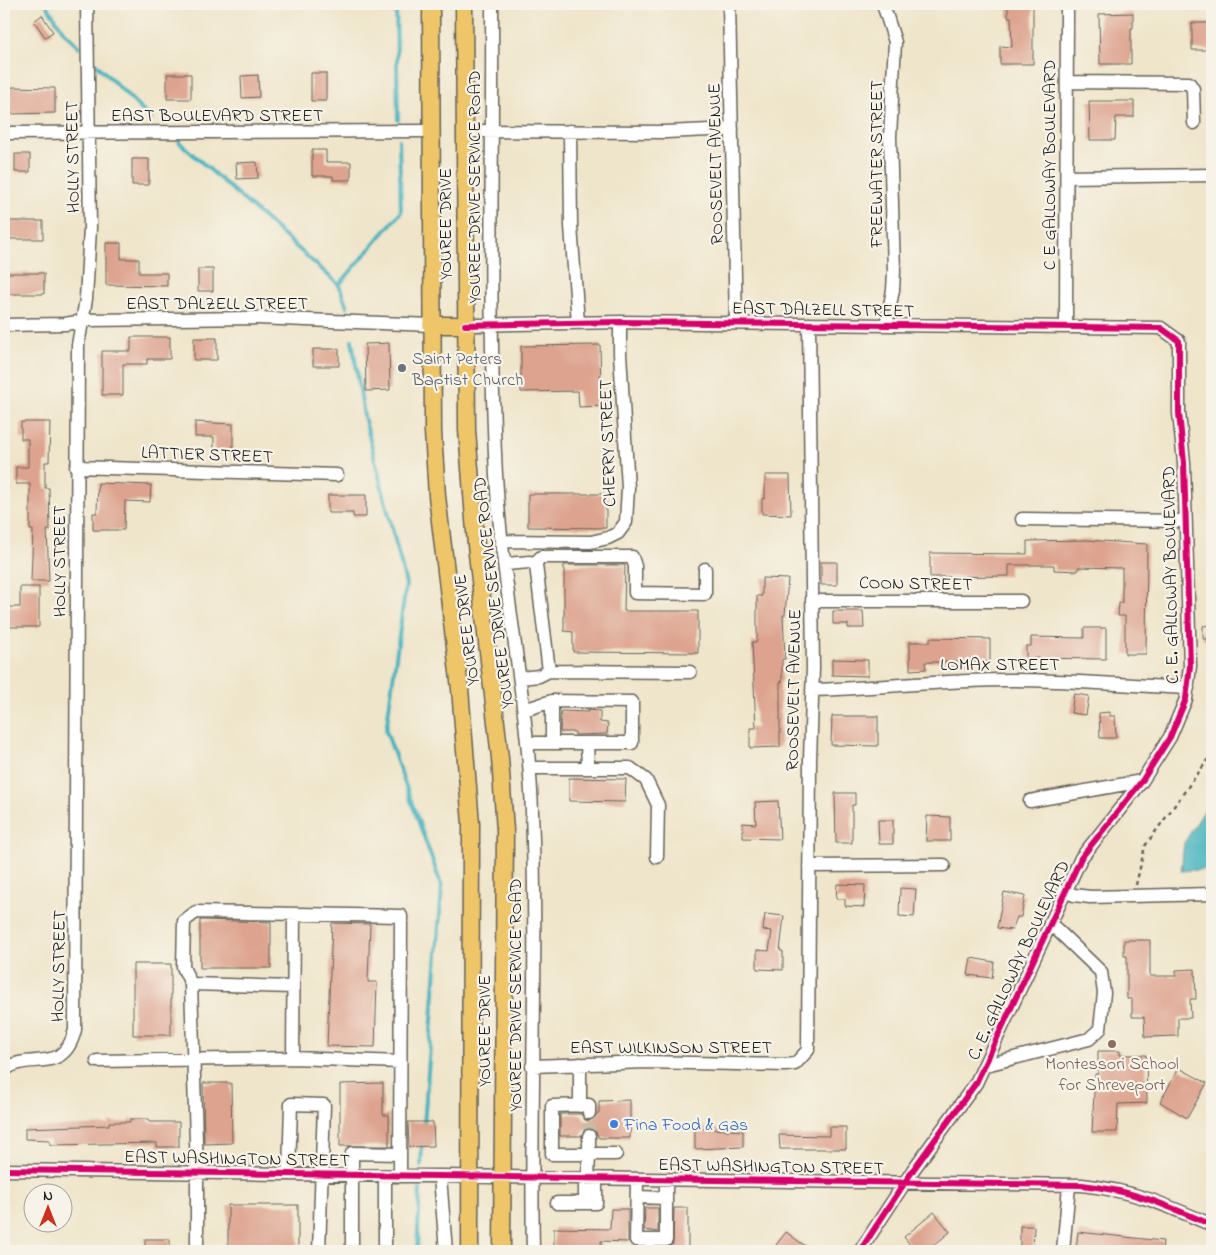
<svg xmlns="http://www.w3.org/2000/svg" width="1216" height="1255" font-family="'Indie Flower',sans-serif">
<rect width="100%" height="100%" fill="#f7f3e8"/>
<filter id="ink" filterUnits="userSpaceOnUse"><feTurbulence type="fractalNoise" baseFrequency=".02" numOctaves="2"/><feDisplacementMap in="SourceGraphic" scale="10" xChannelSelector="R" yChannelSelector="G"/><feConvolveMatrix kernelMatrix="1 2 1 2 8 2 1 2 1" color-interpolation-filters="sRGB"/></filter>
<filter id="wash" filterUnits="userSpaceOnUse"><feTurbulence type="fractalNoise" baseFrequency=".0096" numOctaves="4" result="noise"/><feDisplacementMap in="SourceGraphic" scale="20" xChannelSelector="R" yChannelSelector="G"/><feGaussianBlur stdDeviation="1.12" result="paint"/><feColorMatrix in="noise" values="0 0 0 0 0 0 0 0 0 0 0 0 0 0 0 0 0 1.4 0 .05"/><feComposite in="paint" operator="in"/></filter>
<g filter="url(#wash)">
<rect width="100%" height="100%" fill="#efe5ca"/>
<!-- water -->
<path fill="#43b2bf" stroke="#30676e" d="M1212 798V869L1181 871 1184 843Z"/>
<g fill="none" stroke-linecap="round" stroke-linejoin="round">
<!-- stream -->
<path stroke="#43b2bf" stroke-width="4" d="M46 4 64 32 79 47
M396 4 398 120
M96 64 151 119
M179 142 339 285 347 307
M339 285 401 212 399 140
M352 340 364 416 406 584 386 731 442 887 424 1125
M421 1166 422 1142
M417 1251 420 1190"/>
</g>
<g id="blocks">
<!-- building -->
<path fill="#dda38e" d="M1008 4H1033V64H1000V46L1012 47 1011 17H1008Z
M1133 13V28H1131V64H1100L1099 14Z
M42 15 53 32 45 37 34 21Z
M1192 23H1212V50H1192Z
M311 73H326V101H311Z
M167 74H191V99H167Z
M258 75 259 97 242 98 241 76Z
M10 87 55 88V113L10 114Z
M1089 101H1134V117H1116L1115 140H1090Z
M312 150H326V162H351V180H333V176H312Z
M15 154H30V172H15Z
M132 159H149V185H132Z
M257 162 258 178 237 179 236 163Z
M4 221H43V239H4Z
M106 243H121V259H139V273H167V286L106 285Z
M198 269H213V291H198Z
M4 273H44V294H4Z
M131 337H170V359H147V364H123V395H102V351H131Z
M194 338H217V360H194Z
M389 343 390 390 366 391 365 344Z
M600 345 601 390H605L606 406 579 407 578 391 521 392V346Z
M313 349H339V366H313Z
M21 422H50L49 462H45V488H49L50 530H47L49 581H31L33 530H30V484H16V467H28V439H21Z
M195 422 233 424V451H214V437H195Z
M765 475H790L791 515 762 514V498L765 499Z
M98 483 151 485 150 502 125 501 124 530H93V513H97Z
M528 494H606V528L528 527Z
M328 495H366V517H353V513H328Z
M1087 540 1147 544 1146 654H1125V616H1118L1119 603H1122V568L1078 567V571L1054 570V565H1009V576L930 577V553L1027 554V541Z
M821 562H837V585H821Z
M564 565H625L624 611H698V653L573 652V632L564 631Z
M762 578 788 579 785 615H783L785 659H782V682H780V747L750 748V728H756L752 642H757V596H762Z
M20 587H39V627H10V607H20Z
M833 611H863L864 628H848V624H833Z
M1212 625V639H1203V626Z
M1084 628H1106V659L1026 658V646H1031V637L1084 638Z
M930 638 990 639V662H925L926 669 910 670V642H930Z
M832 659 868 660V676L832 675Z
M1074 694 1089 696 1086 715 1071 713Z
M588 710 600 711V722L608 723 607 734 575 735V732H560L561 711 588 712Z
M1110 712V716H1115L1116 738H1100L1099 713Z
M832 716H878V746L831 745Z
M569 778 626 779 625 802 569 801Z
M835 793H855V805H852V843H836Z
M778 801 780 839 743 838V823L756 824 755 802Z
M927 816 950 817V841H926Z
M878 820H893V844H879Z
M837 884 865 885 864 907 845 906V899H836Z
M900 888 916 889 914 917 899 916Z
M1004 892 1025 896 1021 917H1017L1012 930 997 928Z
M765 914 784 916 780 951H783V970L757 969V950L769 951 772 931 763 930Z
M200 920 271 922V968H200Z
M332 923 370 924 368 982H377L375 1047 327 1046Z
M1124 940H1150V976H1176V970L1195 969 1196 999H1190L1191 1018H1178V1036L1145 1037 1144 1017H1132V999H1127V956H1124Z
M971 958 994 962 992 978 968 975Z
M133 964H171V1035H133Z
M1098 1051H1120V1055H1146L1147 1103 1118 1104 1117 1132H1092L1095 1074H1098Z
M1179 1068 1207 1083 1187 1118 1160 1102Z
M203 1083H231L232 1143 204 1144Z
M383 1083V1115H389V1146H340V1084Z
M630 1100V1138H599L596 1132 589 1128 585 1129 581 1136H560V1114H581L585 1120 589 1121 599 1113V1101Z
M130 1119H149V1122H179V1147H157V1143L50 1145V1140L25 1139V1128L109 1125V1122H130Z
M408 1122H433L434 1146 409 1147Z
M829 1127H846V1149H780L779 1135 829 1136Z
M695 1128 743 1131V1147L695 1149Z
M228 1205H298V1251H228Z
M645 1208H658V1232L644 1230Z
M674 1208H688V1251H652V1248H666L673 1244Z
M611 1209H628V1242L601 1241V1251H554V1228L610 1229Z
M934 1212 950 1232 927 1251H915L904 1237Z
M1020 1226H1034L1033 1251H1020Z
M786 1232 812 1251H785L776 1245Z
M1078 1232 1163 1241 1162 1251H1076Z
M145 1239H170V1251H145Z"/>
</g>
</g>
<g filter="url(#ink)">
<use href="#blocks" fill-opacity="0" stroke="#666259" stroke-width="1"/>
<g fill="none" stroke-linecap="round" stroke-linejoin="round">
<!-- minor-tunnel -->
<path stroke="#c5bda7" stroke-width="12" stroke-dasharray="12 6" stroke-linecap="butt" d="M589 1136V1113"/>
<defs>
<path id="minor" d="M492 4C493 161 488 318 496 475 502 587 528 699 532 812 538 958 530 1105 533 1251
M729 4 736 323
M883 4 895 42 890 137 894 271 893 290 886 325
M1067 82 1189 83 1193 89 1194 123
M464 131 666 132 732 129
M570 131 571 226 578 323
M4 133 431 131
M1067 177 1212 175
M4 325 65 324 89 320 257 318 431 325
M465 325 620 322 1161 328 1179 341V413L1184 463 1190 666 1186 699 1170 737 1142 781 1081 858 976 1083 913 1170 860 1251
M1066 326 1067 4
M76 467 337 475
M1022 519 1185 521
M503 541 591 542 608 538 618 533 626 522 628 488 620 353V322
M535 563 541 557H632L635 566V593L705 594V569
M506 564 530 562 536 565 549 671 539 676 520 678
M812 601H1021
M549 671 690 672
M812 690C878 688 944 680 1010 680 1069 680 1129 685 1188 688
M524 710 552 701 632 702V743H528
M552 743V701
M587 743 588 768
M530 768H630L646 780 658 805 657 857
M1030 801 1142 781
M809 866 944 865
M1064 891 1074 895 1090 897 1212 894
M294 915 293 1058 400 1062
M191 984 183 967 184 921 196 912 401 916 400 1176
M97 1061 293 1058
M580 1064V1106
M986 1065 1089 1039 1100 1029 1104 993 1101 972 1050 923
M532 1066 647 1062 785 1065 795 1064 808 1050 810 760 813 668 809 324
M4 1070C30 1050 63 1077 75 1030L78 345 86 299 90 228 87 4
M589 1136V1154H616
M4 1170 1082 1185C1135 1191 1164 1204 1212 1225
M289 1174 291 1104 324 1105 319 1251
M440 1177 446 1251
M585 1179V1203
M588 1179 589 1154H552V1106L589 1105V1113
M637 1179 636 1240H666V1180
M637 1197 666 1198
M557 1203H596V1179
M197 1251V1172L191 984 293 987
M352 1251V1153L400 1154
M385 1251V1176
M1063 1251 1069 1186"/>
<path id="major" d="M431 4 433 432 437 496 460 689 471 824 470 1251
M464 4 467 430 476 545 500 758 505 831 502 1251
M431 325H465"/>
</defs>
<!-- minor casing -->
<use href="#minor" stroke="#666259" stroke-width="15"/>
<!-- major casing -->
<use href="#major" stroke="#666259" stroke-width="19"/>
<!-- path -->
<path stroke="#666259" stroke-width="2.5" stroke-dasharray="4 4" stroke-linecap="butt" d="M1136 885 1145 846 1212 754"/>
<!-- minor -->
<use href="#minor" stroke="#fff" stroke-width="12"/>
<!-- major -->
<use href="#major" stroke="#eec569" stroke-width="16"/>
<defs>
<path id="cycleway" d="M465 325 620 322 1161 328 1179 341V413L1184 463 1190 666 1186 699 1170 737 1142 781 1081 858 976 1083 913 1170 860 1251
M4 1170 1082 1185C1135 1191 1164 1204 1212 1225"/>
</defs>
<!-- cycleway casing -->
<use href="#cycleway" stroke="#f7f3e8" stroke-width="9"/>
<!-- cycleway -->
<use href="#cycleway" stroke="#d6006c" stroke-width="6"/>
</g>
</g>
<!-- markers -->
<circle fill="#6b7280" stroke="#f7f3e8" stroke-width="2" cx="402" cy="368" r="5"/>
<circle fill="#8d6e63" stroke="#f7f3e8" stroke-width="2" cx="1112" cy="1044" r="5"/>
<circle fill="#3f7fe0" stroke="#f7f3e8" stroke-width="2" cx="614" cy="1124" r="5"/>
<g text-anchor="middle" stroke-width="4.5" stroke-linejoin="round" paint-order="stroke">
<!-- street labels -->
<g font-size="18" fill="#1c1c1c" stroke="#f7f3e8">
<text x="217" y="121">EAST BOULEVARD STREET</text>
<text transform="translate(72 157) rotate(-91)" y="6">HOLLY STREET</text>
<text transform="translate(715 164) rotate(-91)" y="6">ROOSEVELT AVENUE</text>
<text transform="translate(876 164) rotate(-90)" y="6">FREEWATER STREET</text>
<text transform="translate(1049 165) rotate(-90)" y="6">C E GALLOWAY BOULEVARD</text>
<text transform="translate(474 187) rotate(-90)" y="6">YOUREE DRIVE SERVICE ROAD</text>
<text transform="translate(445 224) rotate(-90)" y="6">YOUREE DRIVE</text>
<text x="217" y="309">EAST DALZELL STREET</text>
<text transform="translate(823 309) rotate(1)" y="6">EAST DALZELL STREET</text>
<text transform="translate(607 443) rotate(-92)" y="6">CHERRY STREET</text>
<text transform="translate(207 454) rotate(2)" y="6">LATTIER STREET</text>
<text transform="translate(59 561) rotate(-90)" y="6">HOLLY STREET</text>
<text transform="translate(1170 575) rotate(-91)" y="6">C. E. GALLOWAY BOULEVARD</text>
<text transform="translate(916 583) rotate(1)" y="6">COON STREET</text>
<text transform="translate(493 593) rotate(-97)" y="6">YOUREE DRIVE SERVICE ROAD</text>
<text transform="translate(466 630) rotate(-97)" y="6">YOUREE DRIVE</text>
<text x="1000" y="670">LOMAX STREET</text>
<text transform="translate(793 690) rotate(-89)" y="6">ROOSEVELT AVENUE</text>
<text transform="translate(1018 960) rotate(-65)" y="6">C. E. GALLOWAY BOULEVARD</text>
<text transform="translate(58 966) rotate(-89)" y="6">HOLLY STREET</text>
<text transform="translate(515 995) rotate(-90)" y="6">YOUREE DRIVE SERVICE ROAD</text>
<text transform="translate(484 1031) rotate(-90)" y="6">YOUREE DRIVE</text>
<text x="671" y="1053">EAST WILKINSON STREET</text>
<text transform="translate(237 1158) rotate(1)" y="6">EAST WASHINGTON STREET</text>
<text transform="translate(771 1166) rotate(1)" y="6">EAST WASHINGTON STREET</text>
</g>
<!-- worship labels -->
<g font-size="18" fill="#5b616d" stroke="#f7f3e8" text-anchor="start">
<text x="412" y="364">Saint Peters<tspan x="412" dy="21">Baptist Church</tspan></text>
</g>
<!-- education labels -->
<g font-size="18" fill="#785e54" stroke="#f7f3e8">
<text x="1112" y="1069">Montessori School<tspan x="1112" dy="21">for Shreveport</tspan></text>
</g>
<!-- shop labels -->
<g font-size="18" fill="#366cbe" stroke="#f7f3e8" text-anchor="start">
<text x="624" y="1130">Fina Food &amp; Gas</text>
</g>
</g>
<!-- margin -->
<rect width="1216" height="1255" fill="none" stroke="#f7f3e8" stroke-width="20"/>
<!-- north arrow -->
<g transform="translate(48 1208)"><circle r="24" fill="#f7f3e8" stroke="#9f9d96"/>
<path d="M0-4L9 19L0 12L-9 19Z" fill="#c8321e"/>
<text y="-8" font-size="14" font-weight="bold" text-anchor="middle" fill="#1c1c1c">N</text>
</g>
</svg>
